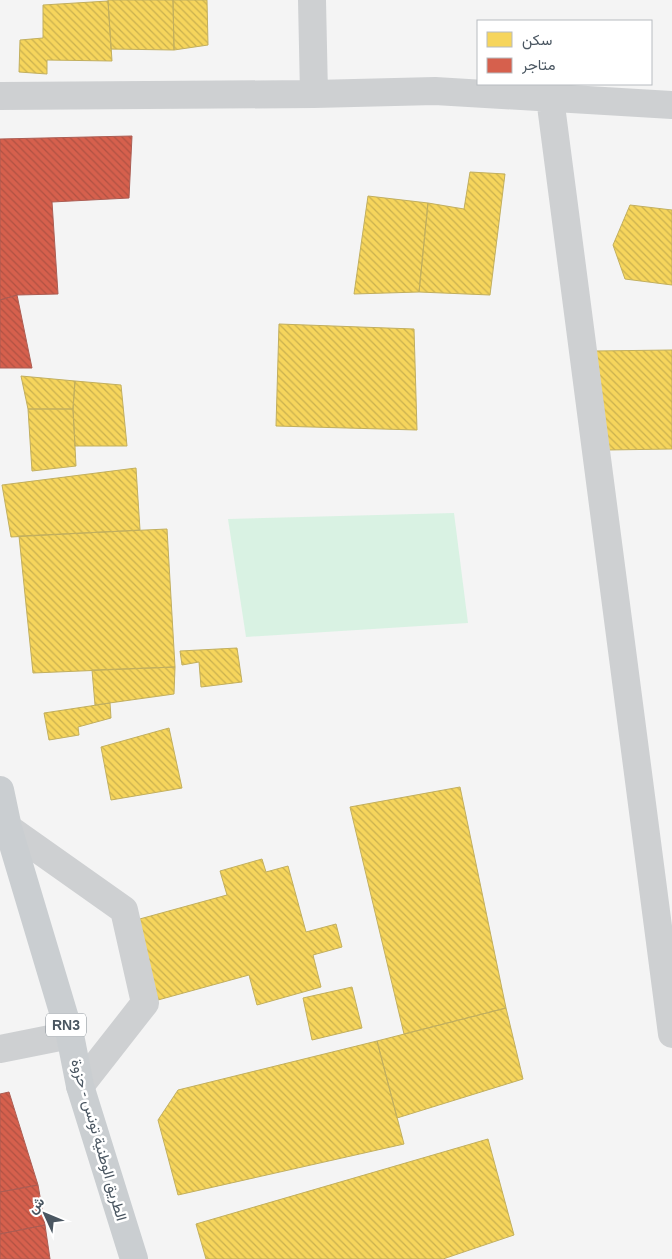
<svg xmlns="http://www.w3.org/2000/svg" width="672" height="1259" font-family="Helvetica,Vazirmatn,sans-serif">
<defs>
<pattern id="homes-back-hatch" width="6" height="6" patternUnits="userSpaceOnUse" patternTransform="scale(1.25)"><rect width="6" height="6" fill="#f6d55c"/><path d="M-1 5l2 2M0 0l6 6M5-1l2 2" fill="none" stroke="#c9b04f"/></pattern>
<pattern id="shops-back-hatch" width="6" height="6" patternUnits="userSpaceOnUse" patternTransform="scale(1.25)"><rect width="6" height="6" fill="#d6604d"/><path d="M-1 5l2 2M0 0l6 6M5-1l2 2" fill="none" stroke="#b05243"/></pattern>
</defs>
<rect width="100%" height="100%" fill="#f4f4f4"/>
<!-- green -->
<path fill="#d9f2e3" d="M454 513 468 623 246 637 228 519Z"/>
<!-- homes -->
<path fill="url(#homes-back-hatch)" stroke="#c2af5e" d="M108 0H173L174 50 111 49Z
M173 0H207L208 45 174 50Z
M108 1 112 61 47 60V74L19 72 20 40 43 38V5Z
M470 172 505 174 490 295 419 292 428 203 464 209Z
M368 196 428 203 419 292 354 294Z
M630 205 672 210V285L625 279 613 245Z
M279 324 414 329 417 430 276 426Z
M672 350V449L607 450 594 351Z
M21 376 75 381 73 409H28Z
M75 381 121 385 127 446H75L73 409Z
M28 409H73L76 466 32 471Z
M136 468 140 530 11 537 2 485Z
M167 529 175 667 33 673 19 536Z
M237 648 242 682 201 687 199 662 182 665 180 651Z
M175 667 174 694 95 705 92 670Z
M110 703 111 718 78 727 79 735 49 740 44 713Z
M169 728 182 788 111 800 101 747Z
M460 787 506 1008 404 1034 350 807Z
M262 859 266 872 288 866 306 932 336 924 342 947 313 955 321 987 257 1005 249 975 158 1000 136 920 227 895 220 871Z
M352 987 362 1028 312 1040 303 998Z
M506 1008 523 1079 397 1118 377 1041Z
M377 1041 404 1144 178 1195 158 1120 178 1090Z
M488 1139 514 1235 443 1259H206L196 1224Z"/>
<!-- shops -->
<path fill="url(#shops-back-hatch)" stroke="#ac5d53" d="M132 136 129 198 52 202 58 294 17 295 0 300V139Z
M17 295 32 368H0V300Z
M9 1092 38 1185 0 1192V1094Z
M38 1185 45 1225 0 1234V1192Z
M45 1225 50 1259H0V1234Z"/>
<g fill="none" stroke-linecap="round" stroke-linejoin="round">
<!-- minor -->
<path stroke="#ced0d2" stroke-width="28" d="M312 0 314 94
M0 96 314 94 435 91 672 105
M550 98 672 1034
M8 828 124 910 145 1003 80 1086
M0 1049 70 1035"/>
<!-- major -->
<path stroke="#caced1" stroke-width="28" d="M0 790 8 828 70 1035 80 1086 134 1259"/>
</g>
<g text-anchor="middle" stroke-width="5" stroke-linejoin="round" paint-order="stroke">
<!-- shield labels -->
<rect fill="#fff" stroke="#808990" stroke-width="1" x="46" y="1013.5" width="40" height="23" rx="4"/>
<g font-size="14" font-weight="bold" fill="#4a5661">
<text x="66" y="1030">RN3</text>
</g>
<!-- street labels -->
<g font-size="15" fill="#4a5661" stroke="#fff">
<text transform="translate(99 1140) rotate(74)" y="5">الطريق الوطنية تونس - حزوة</text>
</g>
</g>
<!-- legend -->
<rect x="477" y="20" width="175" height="65" fill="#ffffff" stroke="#b7bbc0"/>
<rect x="487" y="32" width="25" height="15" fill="#f6d55c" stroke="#b7bbc0"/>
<text x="522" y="45" font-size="15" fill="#4a5661">سكن</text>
<rect x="487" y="58" width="25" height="15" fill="#d6604d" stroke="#b7bbc0"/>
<text x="522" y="70" font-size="15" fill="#4a5661">متاجر</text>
<!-- north arrow -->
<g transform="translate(45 1214) rotate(314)" stroke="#ffffff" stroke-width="4" paint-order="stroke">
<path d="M0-4L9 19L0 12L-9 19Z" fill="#4a5661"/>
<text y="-8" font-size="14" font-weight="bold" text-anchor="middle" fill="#4a5661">ش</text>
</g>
</svg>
